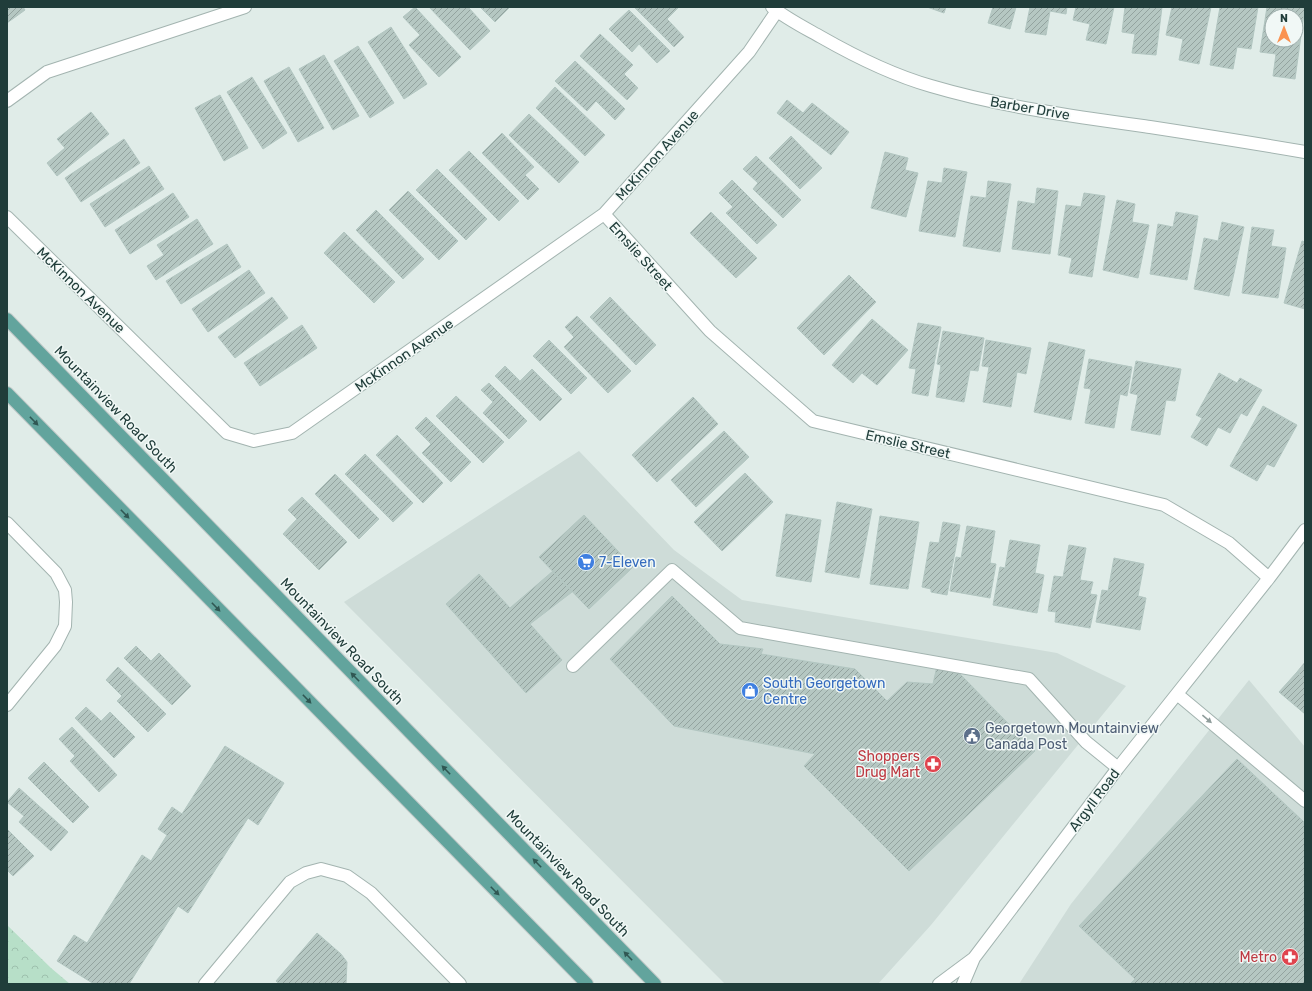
<svg xmlns="http://www.w3.org/2000/svg" width="1312" height="991" font-family="Rubik,sans-serif">
<defs>
<pattern id="park-crowns" width="20" height="18" patternUnits="userSpaceOnUse"><rect width="20" height="18" fill="#b7dfc8"/><path d="M2 6a3 3 0 1 1 6 0M12 15a3 3 0 1 1 6 0" fill="none" stroke="#9dc0ad"/></pattern>
<pattern id="building-hatch" width="6" height="6" patternUnits="userSpaceOnUse"><rect width="6" height="6" fill="#b5c7c2"/><path d="M-1 1l2-2M0 6l6-6M5 7l2-2" fill="none" stroke="#93a39f"/></pattern>
</defs>
<rect width="100%" height="100%" fill="#e0ece8"/>
<!-- built -->
<path fill="#cedcd8" d="M579 451 674 550 742 600 1057 653 1126 686 931 925 878 984H725L344 602Z
M1249 680 1305 747V984H1019L1071 904Z"/>
<!-- park -->
<path fill="url(#park-crowns)" d="M7 925 51 968 70 984H7Z"/>
<!-- building -->
<path fill="url(#building-hatch)" stroke="#b2c6c1" fill-rule="evenodd" d="M7 7H23L25 10 7 23Z
M415 7 461 57 439 77 409 45 420 35 403 17Z
M429 7H468L490 31 470 50Z
M480 7H510L495 22Z
M634 7H677L678 8 667 19 684 37 674 47Z
M927 7H946L944 13Z
M993 7H1016L1010 29 988 23Z
M1030 7H1067L1066 14 1050 11 1046 35 1025 32Z
M1076 7H1114L1106 44 1086 40 1090 24 1073 20Z
M1125 7H1162L1156 55 1132 53 1135 34 1122 32Z
M1172 7H1211L1199 64 1179 60 1183 39 1166 35Z
M1220 7H1258L1251 49 1237 47 1233 69 1210 65Z
M1267 7H1305L1295 79 1273 76 1276 54 1260 52ZM1272 16H1296V40H1272Z
M629 10 670 51 657 63 639 44 632 52 609 29Z
M391 27 427 84 404 99 368 42Z
M600 34 633 65 624 74 638 88 627 100 580 56Z
M358 46 394 103 370 118 334 61Z
M324 55 359 116 333 130 299 69Z
M575 61 625 109 615 120 596 101 587 111 555 81Z
M289 67 324 128 298 142 264 81Z
M252 77 287 133 263 149 227 92Z
M555 87 605 135 585 156 536 108Z
M220 95 248 148 224 161 195 108Z
M787 100 803 113 812 103 849 132 831 155 777 113Z
M91 112 109 134 57 176 47 163 65 148 57 139Z
M529 114 579 162 559 183 509 135Z
M502 133 534 167 525 175 539 189 528 200 482 153Z
M791 136 822 168 800 189 769 158Z
M124 139 140 163 81 202 65 178Z
M469 151 519 201 499 221 449 170Z
M885 152 908 158 905 170 918 173 906 217 871 208Z
M756 156 801 200 783 218 753 189 758 183 743 169Z
M149 166 164 189 105 227 90 204Z
M944 168 967 172 955 237 919 231 928 181 942 183Z
M437 169 487 219 466 240 416 190Z
M732 180 777 225 757 244 726 213 733 207 719 193Z
M988 181 1011 184 1000 252 963 246 971 196 986 198Z
M1037 188 1058 191 1050 254 1012 249 1018 201 1035 204Z
M408 191 458 241 439 260 389 210Z
M173 193 189 217 130 254 115 230Z
M1084 193 1105 196 1092 277 1069 273 1072 258 1058 255 1066 205 1081 207Z
M1117 200 1135 204 1132 222 1149 225 1138 278 1103 270Z
M376 210 424 259 403 279 356 230Z
M711 212 757 258 736 278 690 233Z
M1176 212 1198 216 1187 280 1150 274 1158 224 1173 227Z
M197 219 213 244 156 280 147 266 164 255 157 245Z
M1222 222 1244 227 1229 296 1194 289 1204 238 1218 241Z
M1252 227 1274 230 1271 246 1286 248 1278 298 1242 293Z
M344 232 395 282 374 303 324 253Z
M1302 241 1305 242V309L1284 303Z
M227 244 241 267 181 304 166 281Z
M249 270 265 293 208 332 192 309Z
M849 275 876 302 824 355 797 328Z
M272 297 288 318 235 358 218 337Z
M610 297 656 345 636 365 590 317Z
M577 316 631 371 608 393 564 347 574 337 565 327Z
M872 319 908 350 877 385 862 373 853 383 832 365Z
M918 323 941 327 928 396 912 393 916 369 909 368Z
M302 325 317 348 260 386 244 363Z
M943 331 984 338 978 371 970 370 964 402 936 397 941 365 937 364Z
M549 340 587 378 571 394 533 356Z
M986 340 1031 348 1026 374 1017 372 1011 407 983 402 989 367 982 366Z
M1049 342 1085 350 1071 420 1034 412Z
M1089 359 1132 367 1127 396 1120 394 1114 428 1085 423 1091 389 1084 388Z
M1136 361 1181 369 1175 401 1166 400 1160 435 1131 430 1138 395 1130 393Z
M505 366 520 381 532 369 562 399 540 421 495 376Z
M1219 373 1237 383 1240 378 1262 390 1247 416 1241 413 1230 433 1218 427 1207 446 1191 437 1202 418 1196 415Z
M489 383 527 421 509 439 483 413 493 402 481 390Z
M456 396 504 442 483 463 436 416Z
M693 397 718 424 657 482 632 455Z
M1263 406 1297 425 1274 467 1267 464 1257 481 1230 466Z
M426 417 471 462 451 482 422 453 431 444 415 428Z
M724 431 749 457 696 507 671 480Z
M397 435 443 483 423 503 376 455Z
M365 454 413 503 393 522 345 474Z
M745 473 773 502 722 551 694 522Z
M335 474 379 519 359 539 315 494Z
M302 497 347 542 319 570 283 534 297 519 288 510Z
M837 502 872 509 859 578 825 572Z
M786 514 821 520 811 582 776 576Z
M584 515 633 567 589 609 539 557Z
M880 516 919 522 908 589 870 584Z
M943 522 960 525 947 595 931 592V589L922 587 930 542 939 543Z
M967 526 995 531 990 563 996 564 990 598 950 591 956 557 961 558Z
M1010 540 1040 545 1035 573 1044 575 1037 613 993 605 1000 567 1005 568Z
M1069 545 1086 548 1080 580 1093 582 1090 594 1097 595 1090 628 1055 622 1056 612 1048 611 1054 576 1063 577Z
M1114 558 1144 564 1138 596 1146 598 1140 630 1096 622 1102 590 1108 591Z
M553 571 572 592 530 624 562 660 526 693 446 604 479 574 510 608Z
M672 596 720 644 763 649 761 654 855 669 887 701 907 682 933 684 937 666 955 669 1035 751 909 871 804 766 815 754 674 726 610 659Z
M136 646 151 661 159 653 191 686 172 705 124 658Z
M1305 662V679L1297 672Z
M118 667 166 714 148 732 117 701 122 696 106 680Z
M1297 672 1305 679V714L1279 692Z
M86 707 101 721 110 712 135 737 114 758 75 718Z
M72 727 117 775 99 792 70 761 75 756 59 739Z
M225 746 284 783 258 825 248 818 188 913 178 906 129 984H94L57 961 74 935 87 943 142 855 151 861 167 835 158 829 172 807 182 814Z
M1237 759 1305 823V984H1130L1135 979 1079 926Z
M44 762 89 807 73 823 28 778Z
M19 788 68 832 51 851 19 822 24 816 7 802Z
M8 830 34 856 13 876 7 870V831Z
M317 933 341 954 347 962 346 984H279L276 981Z"/>
<g fill="none" stroke-linecap="round" stroke-linejoin="round">
<defs>
<path id="minor" d="M772 7C787 19 805 28 821 37 856 57 892 75 931 86 1002 107 1077 117 1150 127 1202 135 1253 143 1305 152
M7 101 47 72 245 7
M604 214 710 331 813 421 1164 505 1229 543 1269 578
M7 217 227 433 254 441 292 433 604 214 749 52 777 11
M7 523 56 573 65 590 66 602 65 626 55 646 7 705
M573 666 672 570 740 628 1029 679 1086 742 1118 768
M1177 694 1305 801
M205 984 290 882 306 873 321 869 347 876 371 893 460 984
M939 984 974 958 1118 768 1269 578 1305 530
M963 984 974 958"/>
<path id="major" d="M7 319 655 984
M7 393 587 984"/>
</defs>
<!-- minor casing -->
<use href="#minor" stroke="#a3b4b0" stroke-width="14"/>
<!-- major casing -->
<use href="#major" stroke="#c1c9c8" stroke-width="14"/>
<!-- minor -->
<use href="#minor" stroke="#fff" stroke-width="12"/>
<!-- major -->
<use href="#major" stroke="#62a49d" stroke-width="12"/>
</g>
<!-- one-way arrows -->
<defs><path id="oneway-solid" d="M-6-.8H1V-3.2L6.5 0L1 3.2V.8H-6Z"/></defs>
<g fill="#305753">
<use href="#oneway-solid" transform="translate(34 421) rotate(46)"/>
<use href="#oneway-solid" transform="translate(125 514) rotate(46)"/>
<use href="#oneway-solid" transform="translate(216 607) rotate(46)"/>
<use href="#oneway-solid" transform="translate(355 677) rotate(-134)"/>
<use href="#oneway-solid" transform="translate(307 699) rotate(46)"/>
<use href="#oneway-solid" transform="translate(446 770) rotate(-134)"/>
<use href="#oneway-solid" transform="translate(537 863) rotate(-134)"/>
<use href="#oneway-solid" transform="translate(495 891) rotate(45)"/>
<use href="#oneway-solid" transform="translate(628 956) rotate(-134)"/>
</g>
<use fill="#909e9c" href="#oneway-solid" transform="translate(1207 719) rotate(40)"/>
<!-- icons -->
<defs>
<symbol id="supermarket-disc" viewBox="-11 -11 22 22"><circle r="9.5" fill="#3f7fe0" stroke="#f1f8f6"/><path d="M-6-5.5h2.5l.6 2H6L4.5 2H-2.5L-4.4-4H-6ZM-1.5 3.2a1.3 1.3 0 1 0 .1 0ZM3 3.2a1.3 1.3 0 1 0 .1 0Z" fill="#fff"/></symbol>
<symbol id="shop-disc" viewBox="-11 -11 22 22"><circle r="9.5" fill="#3f7fe0" stroke="#f1f8f6"/><path d="M-5-2.5h2.3a2.7 3.5 0 0 1 5.4 0H5L5.5 6h-11ZM-1.5-2.5h3a1.5 2.3 0 0 0-3 0Z" fill="#fff"/></symbol>
<symbol id="civic-disc" viewBox="-11 -11 22 22"><circle r="9.5" fill="#5c6f8a" stroke="#f1f8f6"/><path d="M-.6-6.5H3V-4.5H.6V-3L4-1V1h2V6H-6V1h2V-1L-.6-3ZM-1.2 2.5V6h2.4V2.5Z" fill="#fff"/></symbol>
<symbol id="pharmacy-disc" viewBox="-11 -11 22 22"><circle r="9.5" fill="#e0444e" stroke="#f1f8f6"/><path d="M-2-6h4v4h4v4h-4v4h-4v-4h-4v-4h4Z" fill="#fff"/></symbol>
</defs>
<g fill-rule="evenodd">
<use href="#supermarket-disc" x="576" y="552" width="20" height="20"/>
<use href="#shop-disc" x="740" y="681" width="20" height="20"/>
<use href="#civic-disc" x="962" y="726" width="20" height="20"/>
<use href="#pharmacy-disc" x="923" y="754" width="20" height="20"/>
<use href="#pharmacy-disc" x="1280" y="947" width="20" height="20"/>
</g>
<g text-anchor="middle" stroke-width="3" stroke-linejoin="round" paint-order="stroke">
<!-- street labels -->
<g font-size="14" fill="#203d3a" stroke="#f1f8f6">
<text transform="translate(1030 108) rotate(10)" y="5">Barber Drive</text>
<text transform="translate(657 155) rotate(-48)" y="5">McKinnon Avenue</text>
<text transform="translate(641 256) rotate(48)" y="5">Emslie Street</text>
<text transform="translate(81 290) rotate(44)" y="5">McKinnon Avenue</text>
<text transform="translate(404 355) rotate(-35)" y="5">McKinnon Avenue</text>
<text transform="translate(116 409) rotate(46)" y="5">Mountainview Road South</text>
<text transform="translate(908 444) rotate(13)" y="5">Emslie Street</text>
<text transform="translate(342 641) rotate(46)" y="5">Mountainview Road South</text>
<text transform="translate(1094 800) rotate(-53)" y="5">Argyll Road</text>
<text transform="translate(568 873) rotate(46)" y="5">Mountainview Road South</text>
</g>
<!-- shop labels -->
<g font-size="14" fill="#366cbe" stroke="#f1f8f6" text-anchor="start">
<text x="599" y="567">7-Eleven</text>
<text x="763" y="688">South Georgetown<tspan x="763" dy="16">Centre</tspan></text>
</g>
<!-- service labels -->
<g font-size="14" fill="#4e5e75" stroke="#f1f8f6" text-anchor="start">
<text x="985" y="733">Georgetown Mountainview<tspan x="985" dy="16">Canada Post</tspan></text>
</g>
<!-- health labels -->
<g font-size="14" fill="#be3a42" stroke="#f1f8f6" text-anchor="end">
<text x="920" y="761">Shoppers<tspan x="920" dy="16">Drug Mart</tspan></text>
<text x="1277" y="962">Metro</text>
</g>
</g>
<!-- border -->
<rect width="1312" height="991" fill="none" stroke="#203d3a" stroke-width="16"/>
<!-- north arrow -->
<g transform="translate(1284 28)"><circle r="19" fill="#f1f8f6" stroke="#9dadab"/>
<path d="M0-3L7 15L0 10L-7 15Z" fill="#fa9250"/>
<text y="-6" font-size="11" font-weight="bold" text-anchor="middle" fill="#203d3a">N</text>
</g>
</svg>
